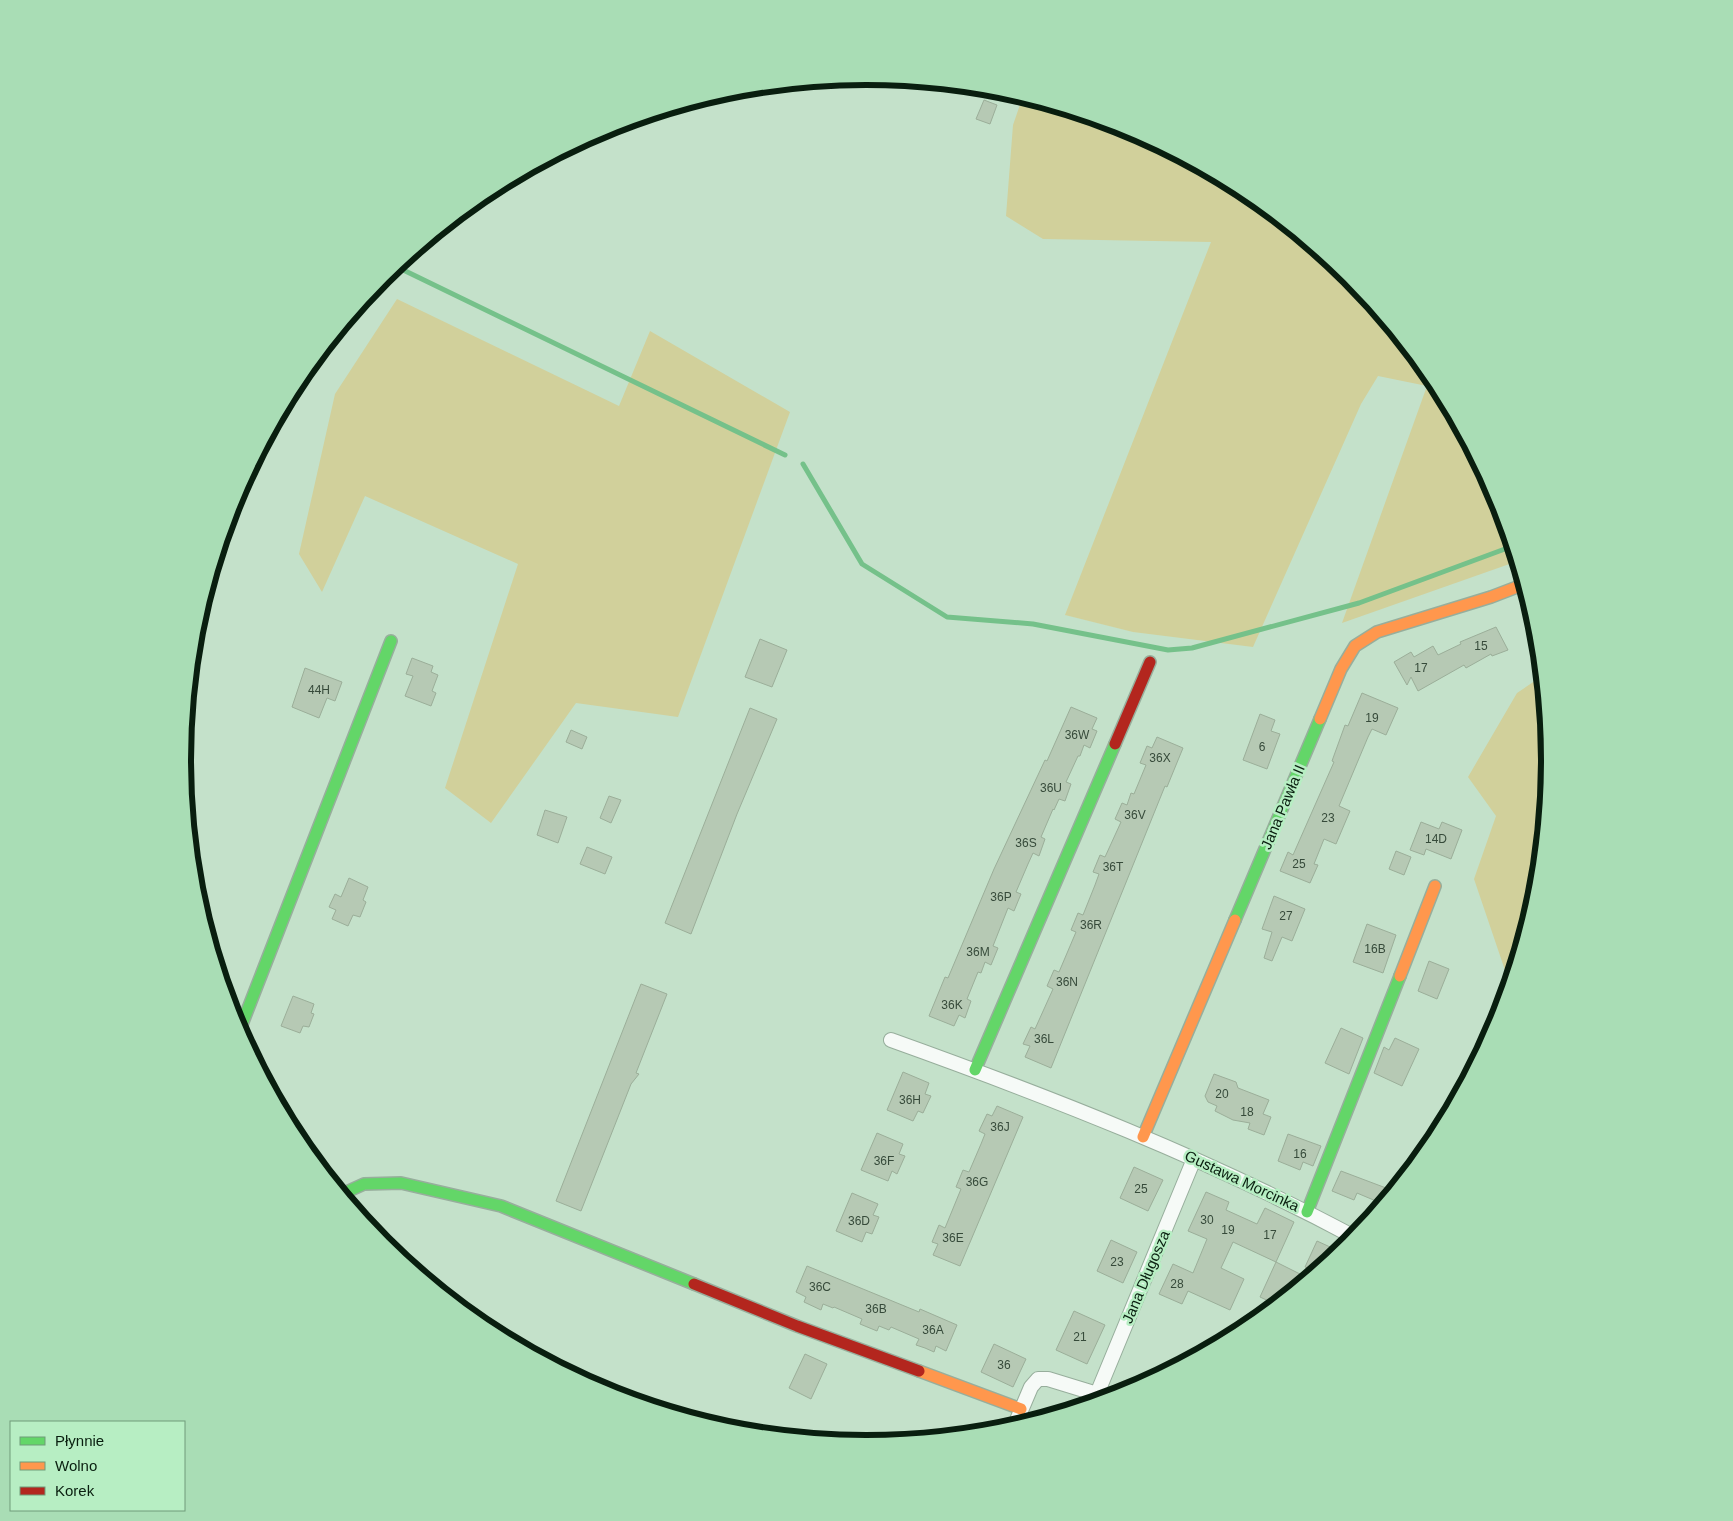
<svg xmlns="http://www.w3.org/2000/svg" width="1733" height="1521" font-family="Arial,sans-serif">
<rect width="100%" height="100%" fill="#c4e1ca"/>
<!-- green -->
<path fill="#d1d09b" d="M1023 96 1129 128 1247 192 1351 277 1436 381 1499 499 1518 561 1342 623 1427 386 1378 376 1361 404 1253 647 1133 632 1065 615 1211 242 1043 239 1006 216 1013 125Z
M397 299 619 406 650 331 790 412 678 717 576 703 491 823 445 788 518 564 365 496 322 592 299 554 335 394Z
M1542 676 1551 761 1538 894 1510 985 1474 879 1496 816 1468 777 1517 693Z"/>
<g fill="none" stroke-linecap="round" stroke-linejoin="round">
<!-- stream -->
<path stroke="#75c18a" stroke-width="5" d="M395 266 785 455
M803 464 862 564 947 617 1033 624 1168 650 1192 648 1359 603 1513 546
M229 516 241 485"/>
</g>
<!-- building -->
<path fill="#b6c9b4" stroke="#9bae99" d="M984 100 997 105 990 124 976 119Z
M1496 627 1508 650 1492 656 1491 654 1466 668 1464 665 1418 691 1411 677 1407 685 1394 662 1411 652 1414 657 1433 646 1438 655 1461 644 1460 642Z
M760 639 787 650 772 687 745 677Z
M412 658 433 666 431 672 438 675 432 691 436 693 431 706 405 696 413 676 406 674Z
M305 668 342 682 335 701 327 698 319 718 292 707Z
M1362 693 1398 708 1386 735 1372 729 1368 737 1339 806 1350 811 1336 844 1324 839 1314 864 1318 865 1310 883 1280 871 1288 852 1293 855 1334 762 1332 761 1345 725 1348 726Z
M1071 707 1097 718 1092 729 1097 731 1090 748 1084 745 1080 756H1078L1066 782 1071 784 1065 801 1059 799 1054 810 1053 809 1041 837 1045 839 1039 856 1033 853 1028 864 1016 892 1021 894 1014 911 1008 908 993 946 998 948 991 965 985 962 981 973 978 972 967 999 971 1001 965 1018 959 1015 954 1026 929 1016 945 977 948 978 994 869 1045 760 1047 761Z
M750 708 777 719 737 814 691 934 665 923Z
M1260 714 1275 720 1271 731 1280 734 1267 769 1243 760Z
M571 730 587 737 582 749 566 742Z
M1157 737 1183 748 1167 787 1165 786 1051 1068 1025 1057 1030 1046 1023 1044 1031 1027 1035 1029 1053 989 1047 986 1054 970 1059 972 1076 932 1071 930 1078 913 1083 915 1095 885 1099 874 1093 872 1100 855 1105 857 1121 822 1115 819 1122 803 1127 805 1131 793 1134 794 1146 765 1140 763 1147 746 1152 748Z
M609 796 621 800 611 823 600 818Z
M545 810 567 817 558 843 537 835Z
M1421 822 1439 829 1442 822 1462 830 1451 859 1426 849 1424 855 1410 850Z
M587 847 612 857 605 874 580 864Z
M1396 851 1411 857 1404 875 1389 869Z
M349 878 368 887 363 900 366 902 360 917 353 915 348 926 332 919 336 910 329 907 335 894 341 897Z
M1274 896 1305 909 1292 941 1282 937 1272 961 1264 958 1272 932 1262 929Z
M1367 924 1396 935 1383 973 1353 962Z
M1429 961 1449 969 1437 999 1418 991Z
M641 984 667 994 636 1073 639 1074 631 1084 581 1211 556 1201Z
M293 996 314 1004 311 1013 314 1014 309 1027 303 1026 300 1033 281 1026Z
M1341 1028 1363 1038 1349 1074 1325 1063Z
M1395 1038 1419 1049 1402 1086 1374 1073 1384 1047 1389 1050Z
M903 1072 929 1083 925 1094 931 1096 923 1113 918 1111 913 1121 887 1110Z
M1214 1074 1236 1082 1238 1088 1269 1100 1263 1114 1271 1117 1264 1135 1248 1129 1250 1123 1233 1120 1215 1111 1217 1106 1208 1102 1205 1096Z
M997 1106 1023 1117 960 1266 933 1255 938 1244 932 1242 939 1225 945 1228 961 1189 956 1187 963 1170 969 1172 981 1144 985 1134 979 1131 987 1114 992 1116Z
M877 1133 903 1144 899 1154 905 1156 897 1174 892 1171 888 1181 861 1170Z
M1288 1134 1321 1146 1313 1166 1303 1162 1300 1170 1278 1161Z
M1134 1167 1163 1180 1148 1211 1120 1198Z
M1341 1171 1394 1191 1383 1204 1357 1193 1354 1200 1332 1191Z
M1206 1192 1229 1202 1226 1210 1257 1224 1265 1208 1294 1222 1276 1262 1233 1242 1221 1268 1244 1279 1230 1310 1188 1291 1182 1304 1159 1294 1173 1264 1193 1273 1207 1239 1188 1231Z
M852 1193 878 1204 873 1215 879 1217 872 1234 866 1232 862 1242 836 1231Z
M1111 1240 1137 1252 1123 1283 1097 1271Z
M1317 1241 1341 1252 1316 1272 1305 1267Z
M1276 1262 1304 1276 1300 1286 1277 1305 1260 1297Z
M807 1266 919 1312 920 1309 957 1325 946 1351 936 1346 934 1352 925 1348 916 1345 919 1339 891 1327 889 1330 879 1326 877 1331 860 1324 862 1319 834 1307 833 1308 823 1304 821 1310 804 1302 806 1297 796 1292Z
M1074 1311 1105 1325 1087 1364 1056 1350Z
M994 1344 1026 1359 1013 1387 981 1372Z
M805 1354 827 1364 811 1399 789 1388Z"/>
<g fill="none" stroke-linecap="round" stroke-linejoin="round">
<defs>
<path id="street" d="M891 1040C1050 1097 1207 1158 1356 1238
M1097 1394 1194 1159
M1014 1427 1031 1387 1038 1379H1048L1097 1394 1102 1400"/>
<path id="fast" d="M1235 920 1320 719
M239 1032 391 641
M975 1070 1115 744
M342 1194 364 1184 401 1183 501 1206 694 1284
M1307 1212 1400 976"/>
<path id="slow" d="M1320 719 1341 669 1355 646 1377 632 1491 597 1525 584
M1400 976 1435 886
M1143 1137 1235 920
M919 1371 1021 1409"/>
<path id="jam" d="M1115 744 1150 662
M694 1284 797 1326 919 1371"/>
</defs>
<!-- street casing -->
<use href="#street" stroke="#97ae9c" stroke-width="16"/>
<!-- fast casing -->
<use href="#fast" stroke="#97ae9c" stroke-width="14"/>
<!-- slow casing -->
<use href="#slow" stroke="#97ae9c" stroke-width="14"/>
<!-- jam casing -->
<use href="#jam" stroke="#97ae9c" stroke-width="14"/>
<!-- street -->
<use href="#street" stroke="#f6faf7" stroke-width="14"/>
<!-- fast -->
<use href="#fast" stroke="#63d668" stroke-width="11"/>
<!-- slow -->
<use href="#slow" stroke="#ff974d" stroke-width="11"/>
<!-- jam -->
<use href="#jam" stroke="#b3261e" stroke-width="11"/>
</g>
<g text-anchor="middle" stroke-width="5" stroke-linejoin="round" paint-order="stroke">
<!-- number labels -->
<g font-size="12" fill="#364a3a">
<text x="1481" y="650">15</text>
<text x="1421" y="672">17</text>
<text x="319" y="694">44H</text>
<text x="1372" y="722">19</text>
<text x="1077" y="739">36W</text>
<text x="1262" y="751">6</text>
<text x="1160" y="762">36X</text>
<text x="1051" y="792">36U</text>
<text x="1135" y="819">36V</text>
<text x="1328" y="822">23</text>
<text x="1436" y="843">14D</text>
<text x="1026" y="847">36S</text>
<text x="1299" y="868">25</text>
<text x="1113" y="871">36T</text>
<text x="1001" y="901">36P</text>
<text x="1286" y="920">27</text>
<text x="1091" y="929">36R</text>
<text x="1375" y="953">16B</text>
<text x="978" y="956">36M</text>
<text x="1067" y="986">36N</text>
<text x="952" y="1009">36K</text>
<text x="1044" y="1043">36L</text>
<text x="1222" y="1098">20</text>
<text x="910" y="1104">36H</text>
<text x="1247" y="1116">18</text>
<text x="1000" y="1131">36J</text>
<text x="1300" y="1158">16</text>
<text x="884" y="1165">36F</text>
<text x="977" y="1186">36G</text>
<text x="1141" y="1193">25</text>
<text x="1207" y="1224">30</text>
<text x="859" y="1225">36D</text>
<text x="1228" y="1234">19</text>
<text x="1270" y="1239">17</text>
<text x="953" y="1242">36E</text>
<text x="1117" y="1266">23</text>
<text x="1177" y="1288">28</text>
<text x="820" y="1291">36C</text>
<text x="876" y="1313">36B</text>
<text x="933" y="1334">36A</text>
<text x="1080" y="1341">21</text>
<text x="1004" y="1369">36</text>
</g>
<!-- street labels -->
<g font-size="15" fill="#091e0f" stroke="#b7eec3">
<text transform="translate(1283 807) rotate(-67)" y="5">Jana Pawła II</text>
<text transform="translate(1242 1181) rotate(25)" y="5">Gustawa Morcinka</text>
<text transform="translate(1146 1277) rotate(-67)" y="5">Jana Długosza</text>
</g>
</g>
<!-- crop -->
<path d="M0 0H1733V1521H0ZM191 760a675 675 0 1 1 1350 0a675 675 0 1 1-1350 0Z" fill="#a9ddb5" fill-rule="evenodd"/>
<path fill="none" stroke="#091e0f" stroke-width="6" d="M191 760a675 675 0 1 1 1350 0a675 675 0 1 1-1350 0Z"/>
<!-- legend -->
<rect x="10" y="1421" width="175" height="90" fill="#b7eec3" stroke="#719b7b"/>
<rect x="20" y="1437" width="25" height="8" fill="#63d668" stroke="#719b7b"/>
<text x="55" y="1446" font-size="15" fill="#091e0f">Płynnie</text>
<rect x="20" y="1462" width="25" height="8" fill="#ff974d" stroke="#719b7b"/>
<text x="55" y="1471" font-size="15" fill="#091e0f">Wolno</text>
<rect x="20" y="1487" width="25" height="8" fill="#b3261e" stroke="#719b7b"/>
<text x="55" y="1496" font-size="15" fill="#091e0f">Korek</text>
</svg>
